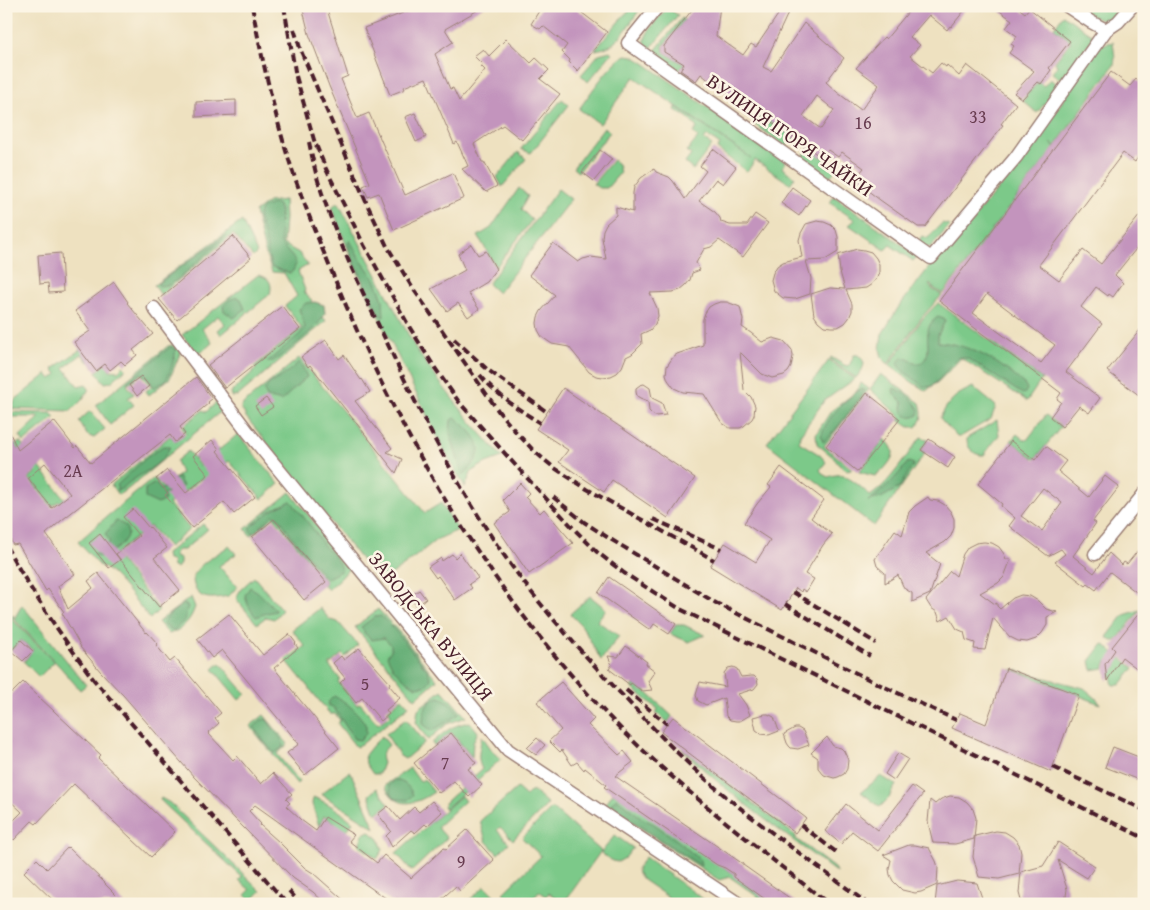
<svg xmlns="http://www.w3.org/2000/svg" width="1150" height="910" font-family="'Gentium Book Plus',serif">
<rect width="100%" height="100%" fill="#fcf5e5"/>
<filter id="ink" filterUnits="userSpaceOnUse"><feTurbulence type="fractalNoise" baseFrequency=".02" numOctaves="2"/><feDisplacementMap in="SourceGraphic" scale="10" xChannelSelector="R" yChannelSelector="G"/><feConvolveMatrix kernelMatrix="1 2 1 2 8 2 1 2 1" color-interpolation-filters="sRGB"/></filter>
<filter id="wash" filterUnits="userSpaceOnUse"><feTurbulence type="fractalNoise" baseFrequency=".0096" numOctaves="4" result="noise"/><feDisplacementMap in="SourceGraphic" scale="20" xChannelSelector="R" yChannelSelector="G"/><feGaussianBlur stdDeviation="1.12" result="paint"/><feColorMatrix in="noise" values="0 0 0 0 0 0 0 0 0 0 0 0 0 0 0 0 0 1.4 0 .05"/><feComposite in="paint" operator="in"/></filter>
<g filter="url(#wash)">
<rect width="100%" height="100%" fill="#eee1c0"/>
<!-- green -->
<path fill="#7bc989" stroke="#62745a" d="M635 6 641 7C635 17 621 39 611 45 606 48 601 49 595 50L624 15Z
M1101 6H1122C1118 10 1113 19 1107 20 1098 22 1088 13 1081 9L1084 7 1099 8Z
M667 8 678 15 650 49C648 47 646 45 645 42 643 34 662 14 667 8Z
M1063 15 1094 36 1063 81 1052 73 1057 66 1055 62 1071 41 1054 28Z
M682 18 684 20 663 46 664 52 684 64 678 72 655 56 653 53Z
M1113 42 1115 58 1114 65 1055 146 1051 143 1055 147 943 294 933 288 930 284 931 283 929 285 932 289 942 295 922 317 888 364 882 358 880 349 882 334 898 308 930 266 936 261 992 196 1031 149 1097 48 1104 44Z
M610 51 612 53 588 82 581 75 599 54Z
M626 55 633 56 644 63 786 162 782 168 795 177 790 184 755 160 747 172 717 149 720 145 707 136 704 140 712 145 693 170 685 163 691 155 687 151 698 138 693 133 697 128 687 117 675 110 676 107 751 158 634 77 600 124 579 109C590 94 611 62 626 55Z
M1050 79 1059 86 1037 113 1023 101 1027 95 1038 82 1044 86Z
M562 99 569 105 531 153 521 149Z
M760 114 794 138 786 147 754 124Z
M604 127 610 132 578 172 573 168Z
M809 147 821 157 822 156 838 167 829 178 802 158Z
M518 152 526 159 502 187 497 177Z
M613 160 618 164 620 173 607 188H599L593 184Z
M519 188 528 196 521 209 532 220 496 267 478 236 491 228Z
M558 189 571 199 498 293 488 284Z
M834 196 918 256 913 261 890 245 885 250 849 225 855 220 830 203Z
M284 200 285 218 283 244 299 253 308 265 298 271 305 290 304 292 310 299 326 321 238 396 232 397 231 392 256 369 254 367 302 328 285 306 297 296 284 273 272 272 265 252 255 212 268 202Z
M338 202 416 349C442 387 471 423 502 457L486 463 472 471 465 487 445 452 388 336 352 260 332 207Z
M242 221 257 253 253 257 233 234 161 295 154 285Z
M942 223 950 225 932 246 927 248 918 242 922 236 928 238Z
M258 275C269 277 273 283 270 294L221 335 218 330 225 324 218 316 202 329 209 337 212 343 198 355 182 335Z
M938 303 1042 379 1027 401 961 358 939 381 926 391 912 382 889 365 924 317Z
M88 344 110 370 118 371 123 366 126 369 111 382 105 383 96 372 103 367 95 357 88 362 82 354 64 368 78 386 86 384 89 389 82 400 71 411 12 409 15 400 47 374 51 379 57 374 53 369Z
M172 345 177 346 181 351 170 378 149 395 146 391 152 386 141 374 127 385 134 394 128 398 134 405 110 425 96 405 168 346Z
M854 355H858L862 358 864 364 862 370 856 378 830 359 831 357 844 365 848 366 850 364Z
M299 358 351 421 425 513 441 503 458 530 436 540 406 564 386 578 381 584 246 417 241 408 243 404Z
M829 360 855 379 824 401 800 435 799 442 820 455 826 462 820 470 824 475 828 477C828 477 835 475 836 475 846 473 864 489 870 496 891 482 905 457 921 437L928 440 921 450 925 453 874 526 767 443Z
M881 374 920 403C923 413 923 420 916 427H909L900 421 901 418 897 414 870 389Z
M861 383 869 389 824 446 852 469 847 470 839 465 833 457 817 444 816 434 831 411 857 391Z
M973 387 996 406 991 419 960 437H957L940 418C949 400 955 395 973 387Z
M219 400 221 408 219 413 128 489 118 495 111 485 170 436 176 442 186 433 182 427 203 410 206 412Z
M90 411 105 429 94 438 87 435 79 421Z
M6 412 51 413 55 417 24 442 20 436 40 417H6Z
M1046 415 1061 427 1035 459 1011 441 1017 434 1024 440H1027Z
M997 420 999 435 984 455C975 456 966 448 967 438Z
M238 434 279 484 262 499 229 461 204 480 202 478 169 504 190 529 169 547 150 526 115 554 159 610 150 619C140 607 113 569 100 566L78 542 105 518 154 478 163 488 181 473 176 461 188 451 200 466Z
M885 439C894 448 896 454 888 464 884 469 881 473 875 476L859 472Z
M20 442 64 498 73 502 70 514 59 501 52 506 29 478 35 473 15 445Z
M290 492 350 567 342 577 328 590 324 585 326 582 274 517 251 536 245 529Z
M203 524 208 529 184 550H178L175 553V557L180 559V564L177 568 173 567 172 561 167 560 166 554Z
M229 546 236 554 219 566 237 587 229 596C216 598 201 602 195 588 193 583 192 577 195 573 200 563 219 553 229 546Z
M254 577 282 610 274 619 266 617 257 624 237 600V596L241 589Z
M590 596 606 609 597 621 619 636 601 660 582 626 570 614Z
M191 597 195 607C191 620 182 630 169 634L158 622Z
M22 605 86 685 80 690 61 668 14 619Z
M320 608 330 620 338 622 358 645 345 657 342 654 329 665 340 679 338 682 357 705 360 703 378 724 391 715 388 710 402 698 409 706 363 743 356 747 338 724 340 720 335 714H330L286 660 305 646 292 630Z
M378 609 399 632 437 680 415 699 355 627Z
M1140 610 1116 641H1112L1107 637 1124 615Z
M13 615 14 616 12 619 54 662 39 677 24 662 33 650 21 640 11 650 6 646V622Z
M676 625H684L705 635 689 642 670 634Z
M1103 644 1117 655 1112 659 1107 661 1104 664V668L1092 670 1090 661Z
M1119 656 1134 668 1120 685H1113L1110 672C1117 670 1116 662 1119 656Z
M220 663 246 694 239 700 213 669Z
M1011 669 1084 688 1097 699 1100 704 1080 696V695Z
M634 685 641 690 643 689 672 716 668 722 656 713 658 709 632 688Z
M442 690 466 717 447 724 428 740 416 722 418 709Z
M264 715 288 744 277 754 299 782 297 784 250 726Z
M406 719 425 742 405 759 400 756 386 734Z
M470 722 478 732 473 742 472 757 451 732 434 746 432 743C447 730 450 726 470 722Z
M382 736 389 745C383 752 379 754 383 763L379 774H373L366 764 365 755 373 745Z
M482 736 494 753 501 759 445 809 443 806 446 802 482 769C476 759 480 747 482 736Z
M681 748 796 836 795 838 834 868 837 873C784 833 728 795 681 748Z
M410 768 420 782 424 779 434 792C415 805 397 810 385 786L388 783Z
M350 771 375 828 321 794Z
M881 776 896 785 890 795V797L880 807 861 792Z
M377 788 389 804 376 814 369 795Z
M517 788 526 796 532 790 548 804 513 840 500 827 497 830 509 843 498 854 486 841 480 821Z
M613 793 734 874 772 904H768L730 877 719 880 605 805Z
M461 796 465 801 437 827 447 838 412 871 396 853Z
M313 797C329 803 341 812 353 822L346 832 335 825 336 823 324 816 319 826 312 804Z
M161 798 170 803 261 891 248 904H243L248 898 245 895 250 890 239 880 242 877 160 800Z
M552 808 601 851 563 904H555L558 899 549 893 546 896 539 891 528 904H514L503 893 541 856 522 838Z
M369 831 379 839 383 850 377 859 359 845 363 834Z
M615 835 633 848 625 858 618 862 612 861 601 853Z
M645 857 710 904H678L643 880 638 874 637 869Z
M485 886 503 904H465Z"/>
<!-- forest -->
<path fill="#64ad75" stroke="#576650" d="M272 204H277L280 209 281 244 294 259 296 264 293 271 289 273 272 267C267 256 267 244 263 232 261 226 257 219 259 213 261 207 267 206 272 204Z
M226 235 221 241 178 279 169 285 159 286 157 284Z
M350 240 360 259 375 279 379 289 383 300 384 317 380 315 365 288 362 277 356 266 351 255 348 243Z
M237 297 241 299 245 309 234 318 224 311 223 306 229 300Z
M315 302 324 305C324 308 325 310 325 313 322 325 283 355 272 362H267L300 334 305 327 299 309 306 303Z
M938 317 944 319 945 321 938 335V342C971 344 1001 363 1025 385L1027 389 1025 393 1023 394 1019 392 969 359 961 357C951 360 937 388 927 387 922 387 918 382 914 379 908 374 900 371 897 363L903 357 919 364C939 353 916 330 938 317Z
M170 347 176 349C175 357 170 376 165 381 161 384 157 385 154 388 151 382 148 375 141 374L127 385 128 381Z
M299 362 304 370 307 377C297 384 290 394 281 401L267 397 264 391 269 384 284 375Z
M894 388C904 392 915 400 919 410L918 415C912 419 907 417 903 413L902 407 903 403 894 394 893 390Z
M861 389 865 390 863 394 836 429 825 441 823 442 821 436C826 419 846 398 861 389Z
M456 418C469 429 487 444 475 461 472 466 468 469 465 474L462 475 450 433 451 420Z
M163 446H170C165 463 147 470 133 480 127 483 124 489 117 491V485L146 458Z
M908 462 914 464 899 488 881 498 868 501C886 488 895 479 908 462Z
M178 477 183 486 177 491H172L163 494 165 500 158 504 145 498V489L155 483 161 490Z
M291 501 313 529 325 547 336 558 342 570 326 579 292 537 280 519 273 515 254 533 251 532 249 528 270 511Z
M116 521 126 526 128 534C121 549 112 551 99 557L94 554 109 545V540L105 534Z
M250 587 258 592 274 608 276 611 267 613 256 617C250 610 247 604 245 595Z
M184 604 188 606 184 621 173 631 165 626 163 622 172 612Z
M381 616 394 629 428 671 431 680 425 686 416 687 403 678 393 668 387 656 391 650V645L384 638 372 640 365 634 361 627 374 617Z
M334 696C344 699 362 716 366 726 366 728 366 732 366 734L360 740 354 739 334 708 328 705 329 701Z
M439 697C448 700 454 706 459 713L458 715 432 731 423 724C423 711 426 701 439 697Z
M266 719 282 740 283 747 275 753 273 752 262 739 254 727 261 720Z
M395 780C405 782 409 786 413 795L408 800 396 799 391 795 389 785Z
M616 798 642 818 654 824 678 841 700 860 701 866 617 811 611 804Z"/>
<g id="blocks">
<!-- building -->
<path fill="#c394bd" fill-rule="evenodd" d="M302 6H326L348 76 341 79 357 118 369 113 405 195 453 173 464 198 394 230 379 193 368 197 363 186 370 183 329 86 309 34Z
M421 6H485L445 29 453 42 435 54 450 89 453 88 459 101 485 70 481 66 482 64 474 56 483 49 489 56 506 39 531 63 536 58 549 70 540 79 560 94 522 140 503 125 474 144 482 162H484L497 186 486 192 462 169 468 166 457 142 454 144 426 78 404 87 405 89 390 95 364 28Z
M542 6H573L607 32 578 71 569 62 570 60 562 52 567 45 543 26 540 29 531 24Z
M695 6H720L716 36 743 55 751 44 756 47 784 6 790 9 763 67 771 71 804 23 844 58 826 82 838 93 861 110 879 85 856 68 884 37 886 39 913 6H922L930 13 936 6H968L951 27 950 26 947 30 929 15 910 37 920 45 910 56 932 73 941 63 946 67 947 65 959 76 967 65 1016 104 1001 124 1003 125 925 227H918L880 200 854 180 864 168 842 152 838 157 828 150 821 157 773 123 716 86 701 74 696 81 680 70 684 64 664 52V46ZM817 96 834 110 821 129 803 116Z
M993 6H1016L1025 13 1029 8 1070 41 1049 68 1051 70 1041 84 1038 82 1022 99 1014 93 1034 71 1009 53 1014 46 1011 44 1017 36 1006 28 1012 20Z
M1111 72 1130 86 1136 79 1144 85V162L1138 157 1135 162 1123 153 1039 265 1059 280 1083 250 1101 264 1144 210V239L1115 275 1123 283 1113 297 1109 294 1108 296 1096 287 1081 307 1102 324 1066 372 1100 398 1089 413 1079 406 1062 427 1050 417 1061 402 1057 399 1061 393 939 301ZM987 294 1055 345 1041 363 973 313Z
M236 100V115L196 117V102Z
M415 113 426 137 416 142 405 117Z
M713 149 736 167 723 184 716 179 699 201 715 212 720 218 721 222 730 225H747L755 214 768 223 743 257 719 240 711 247 704 249 696 263 700 270 692 273 690 280 686 285 680 290 673 292 650 293 657 308 658 316 655 324 650 330 641 334 642 344 632 354 626 357 622 367 617 373 611 376 603 377 596 376 589 372 569 347 552 344 542 337 538 330 537 323 538 317 541 311 555 295 529 275 553 243 578 262 583 259 591 257 606 259 602 238 603 230 606 224 616 215V207L633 212V193L634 187 641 178 654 169 656 172 669 177 673 181 685 199 706 171 700 166Z
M600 150 612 159 594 181 582 172Z
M792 187 810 200 799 216 781 203Z
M817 221 824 222 831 225 836 230 838 237V252L825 260 806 261 811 278 810 294 795 299 783 298 774 291 771 280 773 273 777 266 783 262 802 257 799 240 801 233 806 224Z
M233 236 251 258 177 320 159 299Z
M471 244 478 255 486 251 496 269 486 282 468 293 479 309 468 317 458 303 447 311 431 289 465 270 458 254Z
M857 249 864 250 871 252 876 258 879 264V272L877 278 872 284 866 288 846 290 852 304V311L849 318 845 323 838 327H831L824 326 818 321 814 315 811 294 830 288 845 289 840 272 838 255Z
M61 253 63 292 49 293 48 283 40 284 38 255Z
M114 282 128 302 127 303 153 334 133 350 137 355 125 365 121 361 110 370 105 364 96 371 74 342 90 331 75 311Z
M720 302H727L740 307 743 320 742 327 751 333 762 342 773 338 784 341 792 350 793 356 791 367 788 372 784 375 772 378 762 374 740 352 744 390 751 397 755 406 754 415 752 419 744 426 740 428H730L722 423 704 394 683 392 674 388 668 380 666 374 667 366 673 357 677 354 703 345V319L705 313 709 307 714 304Z
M282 306 300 329 225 388 208 365Z
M1144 325V399L1107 371Z
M326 340 339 359 344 355 361 380 362 379 370 392 355 401 392 448 387 452 402 459 396 473 310 365 308 367 301 357Z
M141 376 149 386 137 396 129 385Z
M196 377 212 399 208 402 209 403 180 427 185 434 175 442 170 435 62 520 46 534 75 574 58 586 68 609 93 588 88 581 98 573 146 633 147 632 158 644 156 645 170 662 175 658 221 713 215 718 219 723 208 733 233 760 237 756 261 784 273 773 292 794 286 799 290 803 286 806 301 820 316 831 325 817 354 835 349 841 377 863 384 855 411 878 444 848 446 849 467 830 494 860 460 891 456 886 436 904H395L378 893 255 805 249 811 261 824 260 825 279 842 305 868 313 873 348 904H326L313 892 293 878 194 777 123 695 101 672 80 647H81L62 613 64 612 48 589 46 591 18 544 13 545 6 530V525L10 523 6 516V425L18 450 54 421 75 448 77 446 91 463ZM45 463 70 494 52 508 28 478Z
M644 384 650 388 652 398 662 403 666 415 655 416 652 414 649 411 648 401 640 398 637 396 636 392V388L640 385Z
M563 388 695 478 668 518 612 480 604 492 559 462 568 450 536 429Z
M867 393 900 419 858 472 826 446Z
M266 398 273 407 261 415 255 406Z
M929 439 955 457 948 468 921 450Z
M212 440 219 449 217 451 255 497 234 514 224 502 192 528 165 495 168 493 156 479 167 470 186 493 208 475 193 456Z
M1011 441 1035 460 1046 446 1066 461 1058 471 1089 497 1105 476 1119 487 1093 521 1096 523 1073 556 1094 573 1109 553 1122 565 1124 562 1127 564 1144 543V598L1110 572 1096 590 1088 584 1086 586 1055 562 1065 554 1061 549 1048 556 1009 526 1015 518 1001 506 1002 504 978 484ZM1043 488 1062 503 1042 531 1021 516Z
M781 467 824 500 811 518 832 534 823 545 805 574 814 579 806 592 802 589 801 592 796 588 782 610 710 566 725 543 756 562 770 540 744 523 757 504 771 487 768 485Z
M520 483 529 493 525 497 540 513 544 509 573 543 529 574 494 523 510 512 503 500Z
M928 497 930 500 938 501 945 505 951 512 954 519V528L951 536 945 542 926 553 940 564 930 594 912 602V593L905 589 903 586 898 575 885 583V573L877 566 875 559 877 556 895 530 902 535 909 512 915 506Z
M133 509 149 528 150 527 167 548 154 558 180 590 159 607 116 554 139 536 123 517Z
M274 519 326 582 304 600 252 537Z
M100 534 120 560 109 568 89 543Z
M984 542 992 543 999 547 1004 554 1006 559H1011L1004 577 998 583 980 593 995 604 997 603V606L1000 609 1013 598 1021 595 1030 596 1038 601 1046 609 1057 612 1047 617V625L1042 633 1036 639 1027 642 1018 641 1010 637 993 618 985 650 974 649 975 643 966 640 964 632 957 629 949 616 940 621 937 612 931 608 926 600 950 571 956 576 963 554 968 547 976 543Z
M460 553 478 578 469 584 472 588 455 600 438 576 436 578 428 567 441 558 442 561 452 554 455 558Z
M609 577 676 624 669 634 654 624 650 630 598 593Z
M419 590 426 599 417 606 410 597Z
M1144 607V674L1122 657 1107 681 1105 664 1115 650 1112 647Z
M229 614 263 655 289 634 296 643 295 644 298 648 274 668 339 748 305 775 287 753 299 744 222 650 212 658 197 639Z
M21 640 33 651 23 661 11 651Z
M626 646 647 662 646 664 655 671 648 681 652 690 642 691 631 683 630 685 609 669 612 665 608 656 618 657Z
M359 648 390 683 389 685 400 698 386 710 389 714 381 721 362 698 356 703 340 683 345 678 333 663 341 656 344 660Z
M733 667 737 669 741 677 751 676H754L757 679 758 684 754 689 738 694 746 705 750 715 740 721H736L730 720 726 716 724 698 706 705 698 701 696 695 700 682 726 687 724 673 728 668Z
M1006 668 1079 695 1051 772 952 728 960 713 986 724Z
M23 682 101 755 98 758 175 832 151 857 74 784 36 824 32 821 14 840 6 833V828L22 812 6 797V699Z
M561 682 594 719 588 725 619 755 624 751 633 762 615 776 743 864V865L798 904H772L734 877V874L725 868 717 865 604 787 606 785 585 768 584 770 577 762 572 765 562 750 560 752 549 741 561 730 537 702Z
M765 714H768L774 717 779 731 769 735 761 734 759 732 756 730 753 717Z
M673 717 806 818 795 833 661 732Z
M795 728H798L803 731 809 745 798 749 791 748 789 746 787 743 784 734Z
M451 733 476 763 468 769 482 785 469 797 454 781 439 793 414 763Z
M827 737 833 746 841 748 844 751 848 760 847 769 844 774 838 777 834 778 824 775 818 768V758L811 753Z
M537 738 545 745 536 755 527 748Z
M1113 747 1144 759V782L1105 767Z
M898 753 908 759 894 780 885 774Z
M912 786 923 794 878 851 852 831 841 844 825 831 846 804 878 830Z
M950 796 959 797 967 802 973 809 976 818 974 839 955 844 933 843 928 822 930 800 935 804 941 799Z
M432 801 442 812 427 826 425 824 415 833 411 830 392 847 386 836 391 831 378 814 388 806 400 820 414 807 419 812Z
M996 831 1005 832 1013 837 1019 844 1021 853 1019 874 999 879 979 877 973 857 975 836Z
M1058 842 1095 866 1087 878 1058 860 1067 889 1065 904H1022L1019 893 1021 872 1043 866Z
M909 845H915L929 848 936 861 938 867 937 885 921 892 915 893 902 890 893 881 890 875 889 869 891 860 883 855Z
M68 847 106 884H105L125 904H57L24 872 37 859 47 869Z
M957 881 977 883 984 904H935L937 886Z"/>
</g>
</g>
<g filter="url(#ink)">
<use href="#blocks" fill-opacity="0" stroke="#9c8076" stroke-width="1"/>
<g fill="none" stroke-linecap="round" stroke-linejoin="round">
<defs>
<path id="street" d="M658 6 628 43 931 258 1016 157 1106 30 1118 22 1132 6
M1067 6 1091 22 1106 30
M154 308 248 432 508 750 739 904
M1095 554 1144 494"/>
</defs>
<!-- street casing -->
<use href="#street" stroke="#9c8076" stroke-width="15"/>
<!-- street -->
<use href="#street" stroke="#fff" stroke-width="12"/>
<!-- rail -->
<path stroke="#4a1f2b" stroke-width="4" stroke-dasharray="8 4" stroke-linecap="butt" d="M252 6C261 55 272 103 286 151 301 198 320 244 339 289 407 451 499 606 623 731 687 794 758 848 829 904
M284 6 297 83
M294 29 301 51 326 109 367 204 387 246 412 287 499 412 516 432 534 451 553 467 587 489 714 560
M296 76 314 140 326 169 364 245 410 328 435 368 459 402 517 467 576 531 597 552 624 573 680 609 1144 838
M309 142C312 156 315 171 319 184 337 241 364 295 390 349 421 416 456 483 497 545 534 600 578 649 624 697 652 727 679 756 710 783 760 826 815 864 868 904
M454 339 488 370 547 412
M480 375C497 395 518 409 540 423
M553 497 584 522 607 537 716 603 872 681 956 720
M653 519 721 549
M6 546C32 593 62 637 94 680L287 904
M793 592 876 643
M785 604 870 656
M626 690 667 724
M1053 767 1144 810
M801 825 836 852
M289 891 301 904"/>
</g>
</g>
<g text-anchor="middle" stroke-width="5" stroke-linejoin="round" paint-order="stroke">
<!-- number labels -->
<g font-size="18" fill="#683c50">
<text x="978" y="123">33</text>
<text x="863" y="129">16</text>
<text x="73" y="477">2А</text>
<text x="365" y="690">5</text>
<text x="445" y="769">7</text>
<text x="461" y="868">9</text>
</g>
<!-- street labels -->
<g font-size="20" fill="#4a1f2b" stroke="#fcf5e5">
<text transform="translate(790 135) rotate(35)" y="7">ВУЛИЦЯ ІГОРЯ ЧАЙКИ</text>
<text transform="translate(431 626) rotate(51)" y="7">ЗАВОДСЬКА ВУЛИЦЯ</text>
</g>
</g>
<!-- margin -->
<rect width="1150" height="910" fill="none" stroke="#fcf5e5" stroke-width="25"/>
</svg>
